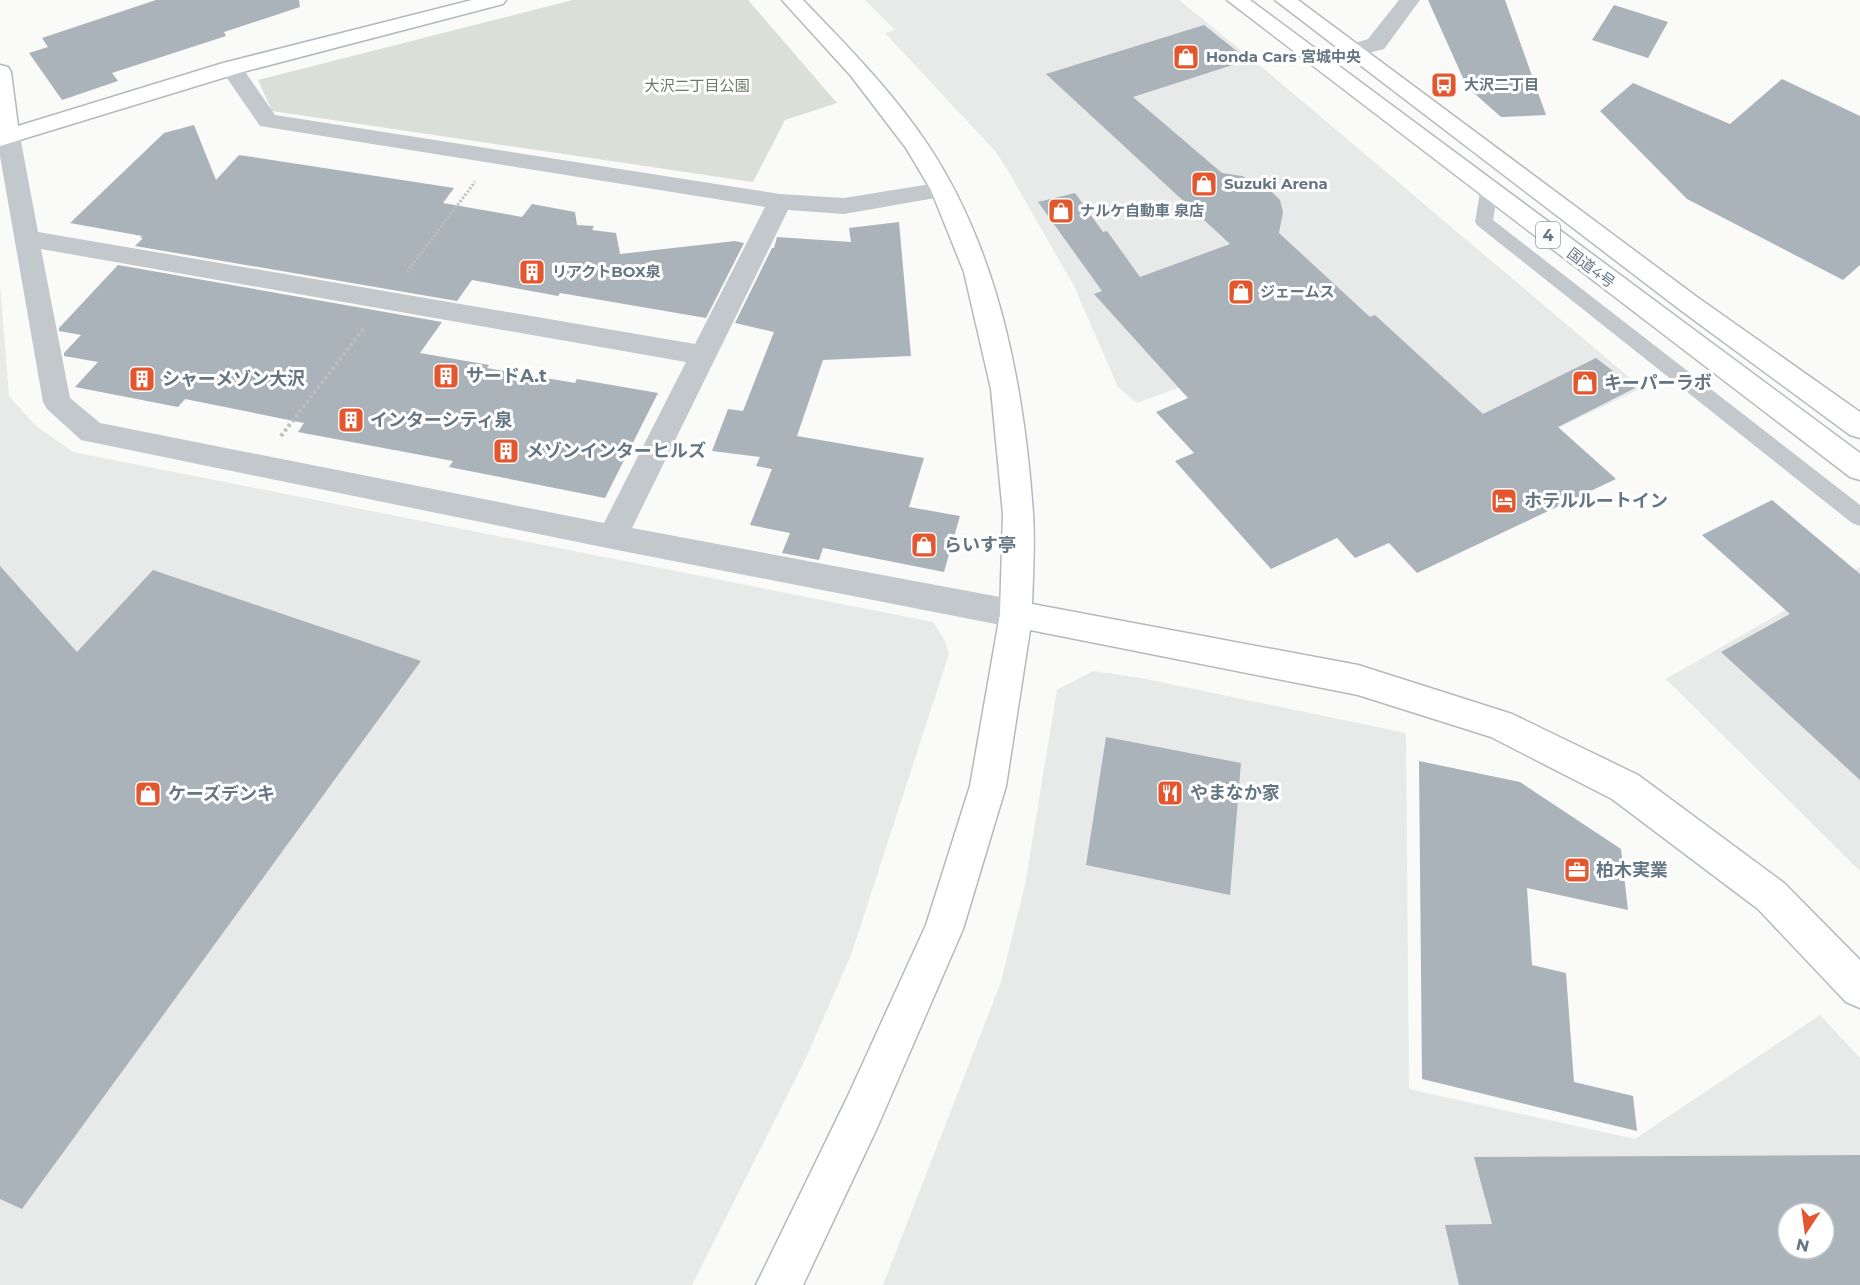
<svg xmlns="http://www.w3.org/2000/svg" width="1860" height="1285" font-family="Montserrat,'Noto Sans JP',sans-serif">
<rect width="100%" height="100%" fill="#fafaf8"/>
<!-- built -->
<path fill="#e8e9e9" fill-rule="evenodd" d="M865 0H1179L1264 69 1642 388 1457 476 1315 337 1137 403 1118 387 1074 286 1007 169 995 151 885 33 895 30Z
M0 284 9 396 35 425 73 452 933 622 945 641 949 654 851 955 804 1062 692 1285H0Z
M1860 567V871L1666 679Z
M1093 671 1141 678 1406 733 1409 1089 1635 1139 1820 1015 1860 1058V1285H883L1001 982 1025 885 1057 690ZM1788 1213H1824V1249H1788Z"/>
<!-- green -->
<path fill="#dadfd7" d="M573 0H748L837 103 785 120 753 182 272 111 258 80Z"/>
<!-- building -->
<path fill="#aab3b9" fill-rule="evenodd" d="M156 0H299L300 7 224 32 226 36 112 73 118 81 62 100 29 53 48 47 42 38Z
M1428 0H1505L1546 115 1501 117 1467 87Z
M1614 5 1668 22 1648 58 1592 40Z
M1204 25 1248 60 1133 97 1222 173 1242 176 1271 191 1280 200 1283 212 1279 233 1370 317 1375 315 1483 414 1596 358 1635 388 1558 427 1616 479 1417 573 1389 543 1355 558 1337 538 1271 569 1175 461 1194 453 1156 412 1188 398 1094 294 1102 291 1038 202 1075 193 1103 232 1107 231 1140 277 1230 244 1046 74Z
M1782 79 1860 116V265L1843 280 1687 199 1600 111 1633 83 1730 124Z
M194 125 216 180 239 155 454 188 443 203 522 217 532 204 575 212 577 225 594 226 592 230 616 233 620 254 735 241 744 243 706 318 560 293 558 296 472 280 457 301 135 246 143 238H140L142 236 70 223 164 133Z
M899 222 911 356 823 360 797 436 924 458 909 507 960 516 944 572 823 548 819 560 782 553 790 533 750 525 772 469 756 466 760 457 712 451 728 409 743 411 774 332 735 323 772 248H774L777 237 851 242 849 228Z
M118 265 442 322 420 353 489 365 487 368 575 383 577 379 658 393 605 498 449 467 453 461 298 432 304 423 185 399 178 407 75 387 98 362 64 356V353L81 335 59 331V328Z
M1772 500 1860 574V780L1721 652 1790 614 1702 535Z
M0 566 77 652 153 570 421 661 22 1209 0 1199Z
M1106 737 1241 763 1230 895 1086 865Z
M1419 761 1520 782 1621 849 1628 910 1527 888 1532 965 1566 973 1574 1082 1633 1096 1637 1131 1422 1079Z
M1860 1155V1285H1459L1445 1225 1492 1224 1474 1157ZM1788 1213H1824V1249H1788Z"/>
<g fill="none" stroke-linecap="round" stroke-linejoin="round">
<defs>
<path id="secondary" d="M472 0H506L503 4 239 73 0 146V65L8 67 11 72 18 126 223 63Z
M782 0H803C847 46 893 92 928 145 999 252 1024 386 1033 513 1035 543 1033 574 1032 604L1358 665 1512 714 1638 775 1784 883 1860 960V1008L1846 1002 1758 909 1612 799 1491 737 1358 695 1030 630 1006 786 963 929 877 1128 803 1285H756L847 1098 926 925 970 786 1000 614 1003 514 991 389 964 272 931 190 906 148 851 76Z"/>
<path id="highway" d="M1227 0H1250L1860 453V480L1850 477Z
M1275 0H1298L1697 297 1860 412V438L1850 435 1679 309Z"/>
</defs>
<!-- secondary casing -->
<use href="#secondary" stroke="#b3babf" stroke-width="3"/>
<!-- highway casing -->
<use href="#highway" stroke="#b4b9bd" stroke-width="3"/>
<!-- path-far1 -->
<path stroke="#bbbfc2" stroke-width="3" stroke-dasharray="2 2" stroke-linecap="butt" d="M407 272 475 182"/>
<!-- path -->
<path stroke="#bbbfc2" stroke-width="4" stroke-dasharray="3 3" stroke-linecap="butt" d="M281 436 364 328"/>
<!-- lane -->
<path fill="#c3c8cc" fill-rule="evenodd" d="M1489 187 1495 188 1498 192 1493 220 1860 505V526L1852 523 1478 226 1475 222 1480 192 1483 188Z"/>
<!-- street -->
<path fill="#c3c8cc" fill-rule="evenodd" d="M1399 0H1420L1384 49 1353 57 1345 56 1342 51 1345 46 1368 39Z
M231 61 239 63 275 115 780 194 844 198 943 182 952 185 955 190 952 195 844 214 788 210 632 528 1016 600 1027 604 1032 614 1027 624 1016 628 612 549 81 440 47 409 43 402 0 156V131L8 129 16 131 20 136 38 232 695 344 765 207 260 126 220 68 223 63ZM41 249 686 362 604 523 100 423 70 398Z"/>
<!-- secondary -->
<use href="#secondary" fill="#fff" fill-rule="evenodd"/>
<!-- highway -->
<use href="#highway" fill="#fff" fill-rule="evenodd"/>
</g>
<!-- icons -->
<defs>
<symbol id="shop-square" viewBox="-11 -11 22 22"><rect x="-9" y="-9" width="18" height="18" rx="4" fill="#e4572e" stroke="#fff"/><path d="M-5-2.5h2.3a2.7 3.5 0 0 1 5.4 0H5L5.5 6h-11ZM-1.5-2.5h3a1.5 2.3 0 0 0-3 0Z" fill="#fff"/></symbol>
<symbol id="bus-square" viewBox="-11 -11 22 22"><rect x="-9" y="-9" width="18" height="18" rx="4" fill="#e4572e" stroke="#fff"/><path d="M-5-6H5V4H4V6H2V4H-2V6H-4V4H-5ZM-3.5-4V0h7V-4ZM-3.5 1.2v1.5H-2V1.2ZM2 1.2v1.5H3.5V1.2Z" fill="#fff"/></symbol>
<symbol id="building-square" viewBox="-11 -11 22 22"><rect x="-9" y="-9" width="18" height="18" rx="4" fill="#e4572e" stroke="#fff"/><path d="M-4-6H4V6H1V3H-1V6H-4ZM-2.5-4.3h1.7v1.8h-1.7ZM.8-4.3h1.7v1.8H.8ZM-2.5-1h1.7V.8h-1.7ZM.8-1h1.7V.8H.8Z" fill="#fff"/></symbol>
<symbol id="hotel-square" viewBox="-11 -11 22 22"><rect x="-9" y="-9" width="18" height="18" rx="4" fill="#e4572e" stroke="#fff"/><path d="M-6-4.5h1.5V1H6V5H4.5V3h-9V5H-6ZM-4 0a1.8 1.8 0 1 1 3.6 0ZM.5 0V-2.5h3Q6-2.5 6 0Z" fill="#fff"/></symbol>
<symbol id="restaurant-square" viewBox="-11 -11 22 22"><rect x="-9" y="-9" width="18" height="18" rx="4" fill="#e4572e" stroke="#fff"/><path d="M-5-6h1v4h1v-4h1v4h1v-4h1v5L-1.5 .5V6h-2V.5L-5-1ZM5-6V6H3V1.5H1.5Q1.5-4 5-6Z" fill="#fff"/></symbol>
<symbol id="office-square" viewBox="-11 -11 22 22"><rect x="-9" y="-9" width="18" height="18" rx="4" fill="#e4572e" stroke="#fff"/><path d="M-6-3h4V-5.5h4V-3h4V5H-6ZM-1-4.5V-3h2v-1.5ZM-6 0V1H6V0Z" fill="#fff"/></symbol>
</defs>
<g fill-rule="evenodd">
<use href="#shop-square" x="1171" y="42" width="30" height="30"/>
<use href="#bus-square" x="1429" y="70" width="30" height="30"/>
<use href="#shop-square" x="1189" y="169" width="30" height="30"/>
<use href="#shop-square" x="1046" y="196" width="30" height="30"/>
<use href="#building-square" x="517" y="257" width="30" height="30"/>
<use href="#shop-square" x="1226" y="277" width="30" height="30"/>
<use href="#building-square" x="431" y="361" width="30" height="30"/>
<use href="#building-square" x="127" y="364" width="30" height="30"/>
<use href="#shop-square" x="1570" y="368" width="30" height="30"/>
<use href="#building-square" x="336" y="405" width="30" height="30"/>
<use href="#building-square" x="491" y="436" width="30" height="30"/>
<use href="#hotel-square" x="1489" y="486" width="30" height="30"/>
<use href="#shop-square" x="909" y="530" width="30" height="30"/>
<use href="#restaurant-square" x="1155" y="778" width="30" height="30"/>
<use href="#shop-square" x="133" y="779" width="30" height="30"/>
<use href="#office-square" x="1562" y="855" width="30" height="30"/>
</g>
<g text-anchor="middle" stroke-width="6" stroke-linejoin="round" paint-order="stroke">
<!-- far-poi labels -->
<g font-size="15" font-weight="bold" fill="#657683" stroke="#fff" text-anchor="start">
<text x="1206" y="62">Honda Cars 宮城中央</text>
<text x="1464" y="90">大沢二丁目</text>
<text x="1224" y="189">Suzuki Arena</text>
<text x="1080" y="216">ナルケ自動車 泉店</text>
<text x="552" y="277">リアクトBOX泉</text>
<text x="1260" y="297">ジェームス</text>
</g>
<!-- far-park labels -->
<g font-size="15" fill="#687a64" stroke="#fff">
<text x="697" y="91">大沢二丁目公園</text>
</g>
<!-- far-street labels -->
<g font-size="15" fill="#657683" stroke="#fff">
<text transform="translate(1591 268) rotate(37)" y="5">国道4号</text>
</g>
<!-- shield labels -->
<rect fill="#fff" stroke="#939fa8" stroke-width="1.5" x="1536" y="222" width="24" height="26" rx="4.5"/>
<g font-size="16" font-weight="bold" fill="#657683">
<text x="1548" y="241">4</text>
</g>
<!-- poi labels -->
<g font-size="18" font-weight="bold" fill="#657683" stroke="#fff" text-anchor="start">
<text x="466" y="382">サードA.t</text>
<text x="162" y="385">シャーメゾン大沢</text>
<text x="1604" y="389">キーパーラボ</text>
<text x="370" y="426">インターシティ泉</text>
<text x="526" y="457">メゾンインターヒルズ</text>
<text x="1524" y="507">ホテルルートイン</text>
<text x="944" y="551">らいす亭</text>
<text x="1190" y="799">やまなか家</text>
<text x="168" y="800">ケーズデンキ</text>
<text x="1596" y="876">柏木実業</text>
</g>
</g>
<!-- north arrow -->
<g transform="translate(1806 1231) rotate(193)"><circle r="28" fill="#ffffff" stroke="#c1c8cd" stroke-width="1.5"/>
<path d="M0-4.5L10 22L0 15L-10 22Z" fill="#e4572e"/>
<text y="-9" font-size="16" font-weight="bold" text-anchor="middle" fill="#657683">N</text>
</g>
</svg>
